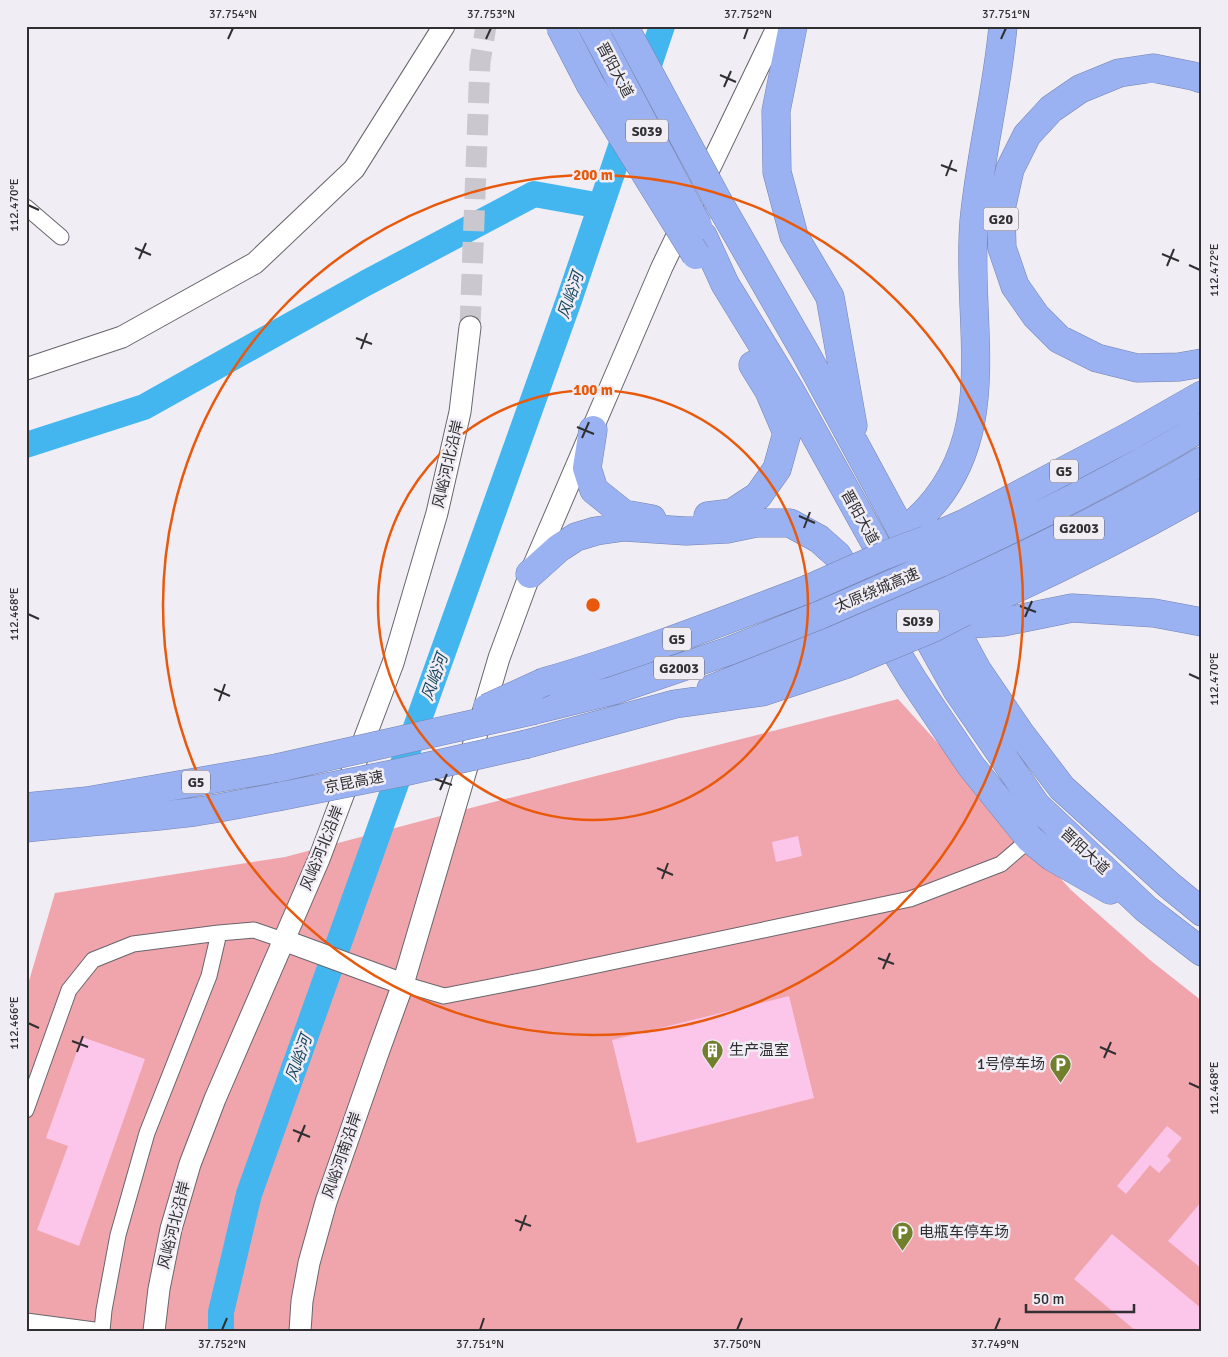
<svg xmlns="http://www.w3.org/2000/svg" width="1228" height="1357" font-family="Signika,'Noto Sans SC',sans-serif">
<rect width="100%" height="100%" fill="#f0edf5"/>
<!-- green -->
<path fill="#f0a5ac" d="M898 699 1071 890 1150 960 1202 1001V1331H26V991L55 893 285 857 482 805Z"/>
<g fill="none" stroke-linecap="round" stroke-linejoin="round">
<!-- river -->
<path stroke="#44b6ef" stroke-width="26" d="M642 86 662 26
M26 445 144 407 366 283 534 194 601 206
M221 1331V1312L249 1194 569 300 629 123"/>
</g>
<!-- building -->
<path fill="#fcc5ea" d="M798 836 802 856 776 862 772 842Z
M789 996 814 1098 637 1143 612 1040Z
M82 1037 145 1059 79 1246 37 1230 68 1146 46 1138Z
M1167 1126 1182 1138 1167 1156 1171 1160 1159 1173 1150 1165 1126 1194 1117 1186Z
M1202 1201V1269L1168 1241Z
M1112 1234 1202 1309V1331H1136L1074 1279Z"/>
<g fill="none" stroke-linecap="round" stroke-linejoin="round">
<!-- secondary-tunnel -->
<path stroke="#cac7ce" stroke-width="21" stroke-dasharray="21 11" stroke-linecap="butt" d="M470 327 480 62 486 26"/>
<defs>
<path id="street" d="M26 207 61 237
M403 984 444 996 536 978 910 899 1001 864 1030 839
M26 1110 69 990 93 960 133 944 219 933 254 930 283 940
M26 1321 102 1331
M102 1331 104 1310 118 1235 147 1133 209 976 219 933"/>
<path id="secondary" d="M26 369 122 337 255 263 354 169 444 26
M283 940 403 984
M154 1331 159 1289 171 1229 190 1164 215 1099 319 859 393 663 437 513 460 412 470 327
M300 1331 302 1301 309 1263 326 1202 379 1050 403 984 499 658 530 574 662 267 778 26"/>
<path id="highway" d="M793 26 776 111 777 172 794 236 830 297 853 426
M1202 79 1193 76 1153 68 1119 73 1080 89 1051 109 1027 135 1010 169 1001 209 1002 248 1015 286 1036 316 1059 339 1097 358 1137 368 1179 367 1202 363
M719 203 806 354 977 670 1020 733 1062 788 1169 885 1202 912
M703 236 725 284 790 390 957 690 1036 805 1146 909 1202 952
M593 430 587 468 594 490 624 514 652 519
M708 516 732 513 758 496 777 469 787 433 769 391 753 365
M915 522C1006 440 965 326 974 221 980 156 997 92 1003 26
M926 540 965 523 1130 436 1202 395
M940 563C1029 522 1117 478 1202 427
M530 574 559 548 576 537 596 531 624 527 686 531 727 529 756 523H790L819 539 837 555 913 680 971 766 1030 839 1052 857 1110 890
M952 589C1037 550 1121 509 1202 461
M964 612C1046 576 1124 537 1202 493
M970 624 1003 622 1072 608 1154 613 1202 622
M544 682C634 656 721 622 808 589
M711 689 832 641
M535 710 612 691 729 651 820 615
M527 744 675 704 762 692 844 665
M26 807 87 801 277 768
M26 828C82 822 138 819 194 812 222 808 250 802 277 797"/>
</defs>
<!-- street casing -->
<use href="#street" stroke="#68656c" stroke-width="17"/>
<!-- secondary casing -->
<use href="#secondary" stroke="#68656c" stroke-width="23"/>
<!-- highway casing -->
<use href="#highway" stroke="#7584af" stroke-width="29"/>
<!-- street -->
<use href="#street" stroke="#fff" stroke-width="15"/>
<!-- secondary -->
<use href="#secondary" stroke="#fff" stroke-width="21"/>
<!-- highway -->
<use href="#highway" stroke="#9ab1f2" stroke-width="28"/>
<defs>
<path id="highway-bridge" d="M560 26 590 84 696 255
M592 26 698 226
M624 26 719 203
M808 589 885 555 926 540
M820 615 940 563
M832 641 952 589
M844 665 933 628 964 612
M487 708 544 682
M277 768 535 710
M277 797 403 772 527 744"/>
</defs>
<!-- highway-bridge casing -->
<use href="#highway-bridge" stroke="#7584af" stroke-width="29" stroke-linecap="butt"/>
<!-- highway-bridge -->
<use href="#highway-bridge" stroke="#9ab1f2" stroke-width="28"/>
</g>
<!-- ticks -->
<path fill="none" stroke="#302f32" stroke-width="2" d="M228 39 233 28M486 39 491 28M744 39 748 28M1001 39 1006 28M720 75 736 82M724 87 731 71M941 165 957 171M946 176 952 160M28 205 39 210M135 248 151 255M1162 254 1179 261M139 259 146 243M1189 265 1200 270M1167 266 1174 249M356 338 372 344M361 349 367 333M577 427 594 434M582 438 589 422M799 516 815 523M804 528 810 512M1020 606 1036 612M28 614 39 619M1025 617 1032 601M1189 674 1200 679M214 689 230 696M219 701 225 684M435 779 452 785M440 790 447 774M657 868 673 875M662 879 668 863M878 958 894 964M883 969 890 953M28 1023 39 1028M72 1041 88 1047M1100 1047 1116 1054M77 1052 83 1036M1104 1058 1111 1042M1189 1083 1200 1088M293 1130 310 1137M298 1142 305 1125M515 1220 531 1226M520 1231 526 1215M222 1330 227 1318M480 1330 484 1318M737 1330 742 1318M995 1330 1000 1318"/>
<!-- distance rings -->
<g fill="none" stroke="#e8590c" stroke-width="2.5">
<circle cx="593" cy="605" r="215"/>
<circle cx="593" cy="605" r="430"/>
</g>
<!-- icons -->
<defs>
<symbol id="building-pin" viewBox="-11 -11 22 30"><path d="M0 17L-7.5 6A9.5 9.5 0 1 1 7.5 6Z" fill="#727f2d" stroke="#f0edf5"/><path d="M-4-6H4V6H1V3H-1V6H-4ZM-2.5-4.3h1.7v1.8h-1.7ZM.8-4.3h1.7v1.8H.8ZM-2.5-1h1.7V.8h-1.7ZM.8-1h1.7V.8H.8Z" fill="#fff"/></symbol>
<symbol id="parking-pin" viewBox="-11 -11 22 30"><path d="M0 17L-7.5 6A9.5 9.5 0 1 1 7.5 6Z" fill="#727f2d" stroke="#f0edf5"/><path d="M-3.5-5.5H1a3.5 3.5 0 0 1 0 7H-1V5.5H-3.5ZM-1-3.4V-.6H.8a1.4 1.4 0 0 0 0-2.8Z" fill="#fff"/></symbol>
</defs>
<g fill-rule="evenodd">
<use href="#building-pin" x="700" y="1038" width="25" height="34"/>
<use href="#parking-pin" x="1048" y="1052" width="25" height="34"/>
<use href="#parking-pin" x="890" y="1220" width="25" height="34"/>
</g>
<g text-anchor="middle" stroke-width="5" stroke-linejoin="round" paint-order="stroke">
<!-- shield labels -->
<g fill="#f0edf5" stroke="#6a686c" stroke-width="1">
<rect x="626" y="119.5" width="42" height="23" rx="4"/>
<rect x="983.5" y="207.5" width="35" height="23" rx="4"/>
<rect x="1050" y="459.5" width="28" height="23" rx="4"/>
<rect x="1054" y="516.5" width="50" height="23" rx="4"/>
<rect x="897" y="609.5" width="42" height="23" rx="4"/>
<rect x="663" y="627.5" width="28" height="23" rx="4"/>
<rect x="654" y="656.5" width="50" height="23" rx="4"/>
<rect x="182" y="770.5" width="28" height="23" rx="4"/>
</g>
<g font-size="14" font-weight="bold" fill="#302f32">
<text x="647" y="136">S039</text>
<text x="1001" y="224">G20</text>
<text x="1064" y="476">G5</text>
<text x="1079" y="533">G2003</text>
<text x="918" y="626">S039</text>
<text x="677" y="644">G5</text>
<text x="679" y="673">G2003</text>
<text x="196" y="787">G5</text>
</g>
<!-- street labels -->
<g font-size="15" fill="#302f32" stroke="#f0edf5">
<text transform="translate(615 70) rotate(62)" y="5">晋阳大道</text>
<text transform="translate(448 464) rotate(-77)" y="5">风峪河北沿岸</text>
<text transform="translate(860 517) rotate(61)" y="5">晋阳大道</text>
<text transform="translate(877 590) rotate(-23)" y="5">太原绕城高速</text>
<text transform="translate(354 782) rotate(-11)" y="5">京昆高速</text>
<text transform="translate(322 848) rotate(-68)" y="5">风峪河北沿岸</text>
<text transform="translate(1085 851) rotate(43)" y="5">晋阳大道</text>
<text transform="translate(342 1155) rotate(-71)" y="5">风峪河南沿岸</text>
<text transform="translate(174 1225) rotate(-76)" y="5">风峪河北沿岸</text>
</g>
<!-- poi labels -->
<g font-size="15" fill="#302f32" stroke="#f0edf5" text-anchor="start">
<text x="729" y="1055">生产温室</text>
<text x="1045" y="1069" text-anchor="end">1号停车场</text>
<text x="919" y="1237">电瓶车停车场</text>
</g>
<!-- water labels -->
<g font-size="16" font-style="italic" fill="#18475e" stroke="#f0edf5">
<text transform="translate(570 295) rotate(-71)" y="6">风峪河</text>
<text transform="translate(434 677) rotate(-70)" y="6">风峪河</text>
<text transform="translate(298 1058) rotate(-70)" y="6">风峪河</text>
</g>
</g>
<circle cx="593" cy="605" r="8" fill="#e8590c" stroke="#f0edf5" stroke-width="2.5"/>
<g font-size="15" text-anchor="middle" font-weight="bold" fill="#e8590c" stroke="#f0edf5" stroke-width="5" stroke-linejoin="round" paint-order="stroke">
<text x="593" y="180">200 m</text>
<text x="593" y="395">100 m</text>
</g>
<!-- border -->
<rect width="1228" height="1357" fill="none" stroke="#f0edf5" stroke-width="55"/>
<!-- scale -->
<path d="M1026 1304v8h108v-8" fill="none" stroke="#302f32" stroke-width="2.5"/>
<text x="1033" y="1304" font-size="15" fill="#302f32" stroke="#f0edf5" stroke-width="4" paint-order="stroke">50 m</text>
<rect x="28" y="28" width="1172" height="1302" fill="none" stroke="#302f32" stroke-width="2"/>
<g font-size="12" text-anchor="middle" fill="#302f32">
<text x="233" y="18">37.754°N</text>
<text x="491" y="18">37.753°N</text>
<text x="748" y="18">37.752°N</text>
<text x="1006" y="18">37.751°N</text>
<text transform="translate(14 205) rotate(-90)" y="4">112.470°E</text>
<text transform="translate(1214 270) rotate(-90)" y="4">112.472°E</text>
<text transform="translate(14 614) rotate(-90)" y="4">112.468°E</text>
<text transform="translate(1214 679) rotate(-90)" y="4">112.470°E</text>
<text transform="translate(14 1023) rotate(-90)" y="4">112.466°E</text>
<text transform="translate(1214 1088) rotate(-90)" y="4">112.468°E</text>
<text x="222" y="1348">37.752°N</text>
<text x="480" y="1348">37.751°N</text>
<text x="737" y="1348">37.750°N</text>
<text x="995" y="1348">37.749°N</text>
</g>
</svg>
